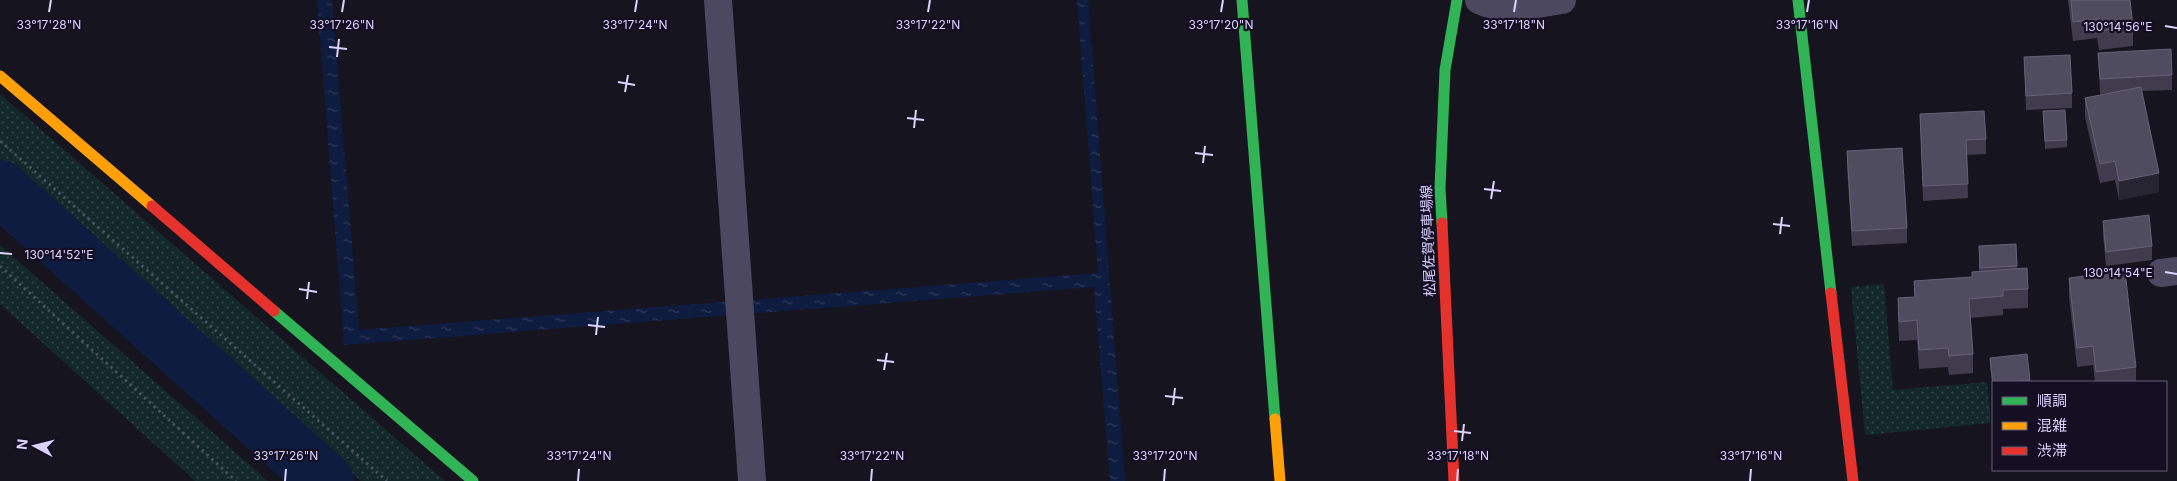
<svg xmlns="http://www.w3.org/2000/svg" width="2177" height="481" font-family="Inter,'Noto Sans JP',sans-serif">
<defs>
<pattern id="grass-dots" width="8" height="8" patternUnits="userSpaceOnUse" patternTransform="scale(1.25)"><rect width="8" height="8" fill="#13282b"/><path d="M2 2h.1M6 6h.1" fill="none" stroke="#35464b" stroke-width="1.8" stroke-linecap="round"/></pattern>
<pattern id="water-ripples" width="26" height="14" patternUnits="userSpaceOnUse" patternTransform="scale(1.25)"><rect width="26" height="14" fill="#0e1c40"/><path d="M2 4q2-2 4 0t4 0M15 11q2-2 4 0t4 0" fill="none" stroke="#303c5d"/></pattern>
</defs>
<rect width="100%" height="100%" fill="#16141e"/>
<!-- grass -->
<path fill="url(#grass-dots)" d="M0 94 445 481H361L0 165Z
M0 245 268 481H195L0 304Z
M1884 284 1893 390 1987 382 1991 423 1865 435 1851 287Z"/>
<!-- water -->
<path fill="url(#water-ripples)" d="M317 0H332L359 330 1098 273 1077 0H1088L1125 481H1110L1094 287 344 345Z"/>
<g fill="none" stroke-linecap="round" stroke-linejoin="round">
<!-- river -->
<path stroke="#0e1c40" stroke-width="56" d="M0 188 326 481"/>
<!-- path -->
<path stroke="#46515f" stroke-width="3" stroke-dasharray="2.5 4" stroke-linecap="butt" d="M0 141 387 481
M0 266 236 481"/>
<!-- street -->
<path stroke="#4c485f" stroke-width="28" d="M718 0 752 481
M1479 0C1505 13 1534 4 1562 0
M2161 273 2177 271"/>
<!-- fast -->
<path stroke="#30b455" stroke-width="11" d="M1242 0 1275 419
M1798 0 1831 293
M1442 223 1440 188 1445 70 1457 0
M274 311 473 481"/>
<!-- slow -->
<path stroke="#ff9f0a" stroke-width="11" d="M0 76 152 206
M1275 419 1280 481"/>
<!-- jam -->
<path stroke="#e5322d" stroke-width="11" d="M152 206 274 311
M1442 223 1454 481
M1831 293 1853 481"/>
</g>
<!-- wall -->
<path fill="#403c4d" d="M2068 0H2130L2133 27V46L2099 50 2097 38 2073 41Z
M2098 53 2172 75V90L2142 91 2159 192 2119 200 2115 180 2100 183 2085 117V98L2111 93 2100 94Z
M2024 57 2072 93V108L2026 110Z
M2043 111 2067 140V147L2045 149Z
M1920 114 1986 139V154L1967 155 1968 198 1923 201Z
M1847 151 1907 228V243L1852 246 1847 166Z
M2103 221 2152 246V260L2106 266 2103 235Z
M2016 244 2017 268 2028 289V308L2003 309V315L1970 318 1973 354V373L1949 375 1948 367 1919 369 1917 340 1899 341 1898 317V298L1914 297V281L1972 277V272L1979 271V254Z
M2069 278 2136 367V382H2095L2093 365 2077 367 2069 297Z
M1990 358 2030 380V382H1993V392L1990 366Z"/>
<!-- shaded-wall -->
<path fill="#282532" d="M2159 173V192L2119 200V181Z"/>
<!-- building -->
<path fill="#504c60" stroke="#666179" d="M2071 0H2130L2133 27 2099 31 2097 19 2073 22Z
M2171 49 2172 75 2100 79 2098 53Z
M2070 55 2072 93 2026 96 2024 57Z
M2141 87 2159 173 2119 181 2115 161 2100 164 2085 98Z
M2065 110 2067 140 2045 141 2043 111Z
M1984 111 1986 139 1966 140 1968 184 1923 186 1920 114Z
M1902 148 1907 228 1852 231 1847 151Z
M2149 215 2152 246 2106 252 2103 221Z
M2016 244 2017 266 1980 268 1979 246Z
M2027 268 2028 289 2003 290V296L1969 299 1973 354 1949 356 1948 348 1919 350 1917 320 1899 322 1898 298 1915 297 1914 281 1972 277V272Z
M2125 271 2136 367 2096 372 2093 346 2077 348 2069 278Z
M2027 354 2030 380 2010 382H1993V384L1990 358Z"/>
<!-- ticks -->
<path fill="none" stroke="#dbd2fe" stroke-width="2" d="M49 12 51 0M342 12 344 0M635 12 637 0M928 12 930 0M1221 12 1223 0M1514 12 1516 0M1807 12 1809 0M2165 26 2177 28M329 47 347 49M337 57 339 39M618 82 635 85M625 92 628 75M907 118 924 120M914 128 916 110M1195 153 1213 155M1203 163 1205 146M1484 189 1501 191M1491 199 1494 181M1773 224 1790 226M1780 234 1782 217M0 253 12 254M2165 272 2177 274M299 289 317 292M307 299 309 282M588 325 605 327M596 335 598 317M877 360 894 362M884 370 887 353M1165 396 1183 398M1173 405 1175 388M1454 431 1471 433M1462 441 1464 424M285 481 286 469M578 481 579 469M871 481 872 469M1164 481 1165 469M1457 481 1458 469M1750 481 1751 469"/>
<g text-anchor="middle" stroke-width="4.5" stroke-linejoin="round" paint-order="stroke">
<!-- street labels -->
<g font-size="14" fill="#dbd2fe" stroke="#140f23">
<text transform="translate(1428 241) rotate(-92)" y="5">松尾佐賀停車場線</text>
</g>
</g>
<g font-size="12" text-anchor="middle" fill="#dbd2fe" stroke="#140f23" stroke-width="4.5" stroke-linejoin="round" paint-order="stroke">
<text x="49" y="29">33°17'28"N</text>
<text x="342" y="29">33°17'26"N</text>
<text x="635" y="29">33°17'24"N</text>
<text x="928" y="29">33°17'22"N</text>
<text x="1221" y="29">33°17'20"N</text>
<text x="1514" y="29">33°17'18"N</text>
<text x="1807" y="29">33°17'16"N</text>
<text x="2118" y="31">130°14'56"E</text>
<text x="59" y="259">130°14'52"E</text>
<text x="2118" y="277">130°14'54"E</text>
<text x="286" y="460">33°17'26"N</text>
<text x="579" y="460">33°17'24"N</text>
<text x="872" y="460">33°17'22"N</text>
<text x="1165" y="460">33°17'20"N</text>
<text x="1458" y="460">33°17'18"N</text>
<text x="1751" y="460">33°17'16"N</text>
</g>
<!-- legend -->
<rect x="1992" y="381" width="175" height="90" fill="#140f23" stroke="#645d7b"/>
<rect x="2002" y="397" width="25" height="8" fill="#30b455" stroke="#645d7b"/>
<text x="2037" y="406" font-size="15" fill="#dbd2fe">順調</text>
<rect x="2002" y="422" width="25" height="8" fill="#ff9f0a" stroke="#645d7b"/>
<text x="2037" y="431" font-size="15" fill="#dbd2fe">混雑</text>
<rect x="2002" y="447" width="25" height="8" fill="#e5322d" stroke="#645d7b"/>
<text x="2037" y="456" font-size="15" fill="#dbd2fe">渋滞</text>
<!-- north arrow -->
<g transform="translate(35 446) rotate(277)" stroke="#140f23" stroke-width="4" paint-order="stroke">
<path d="M0-4L9 19L0 12L-9 19Z" fill="#dbd2fe"/>
<text y="-8" font-size="14" font-weight="bold" text-anchor="middle" fill="#dbd2fe">N</text>
</g>
</svg>
